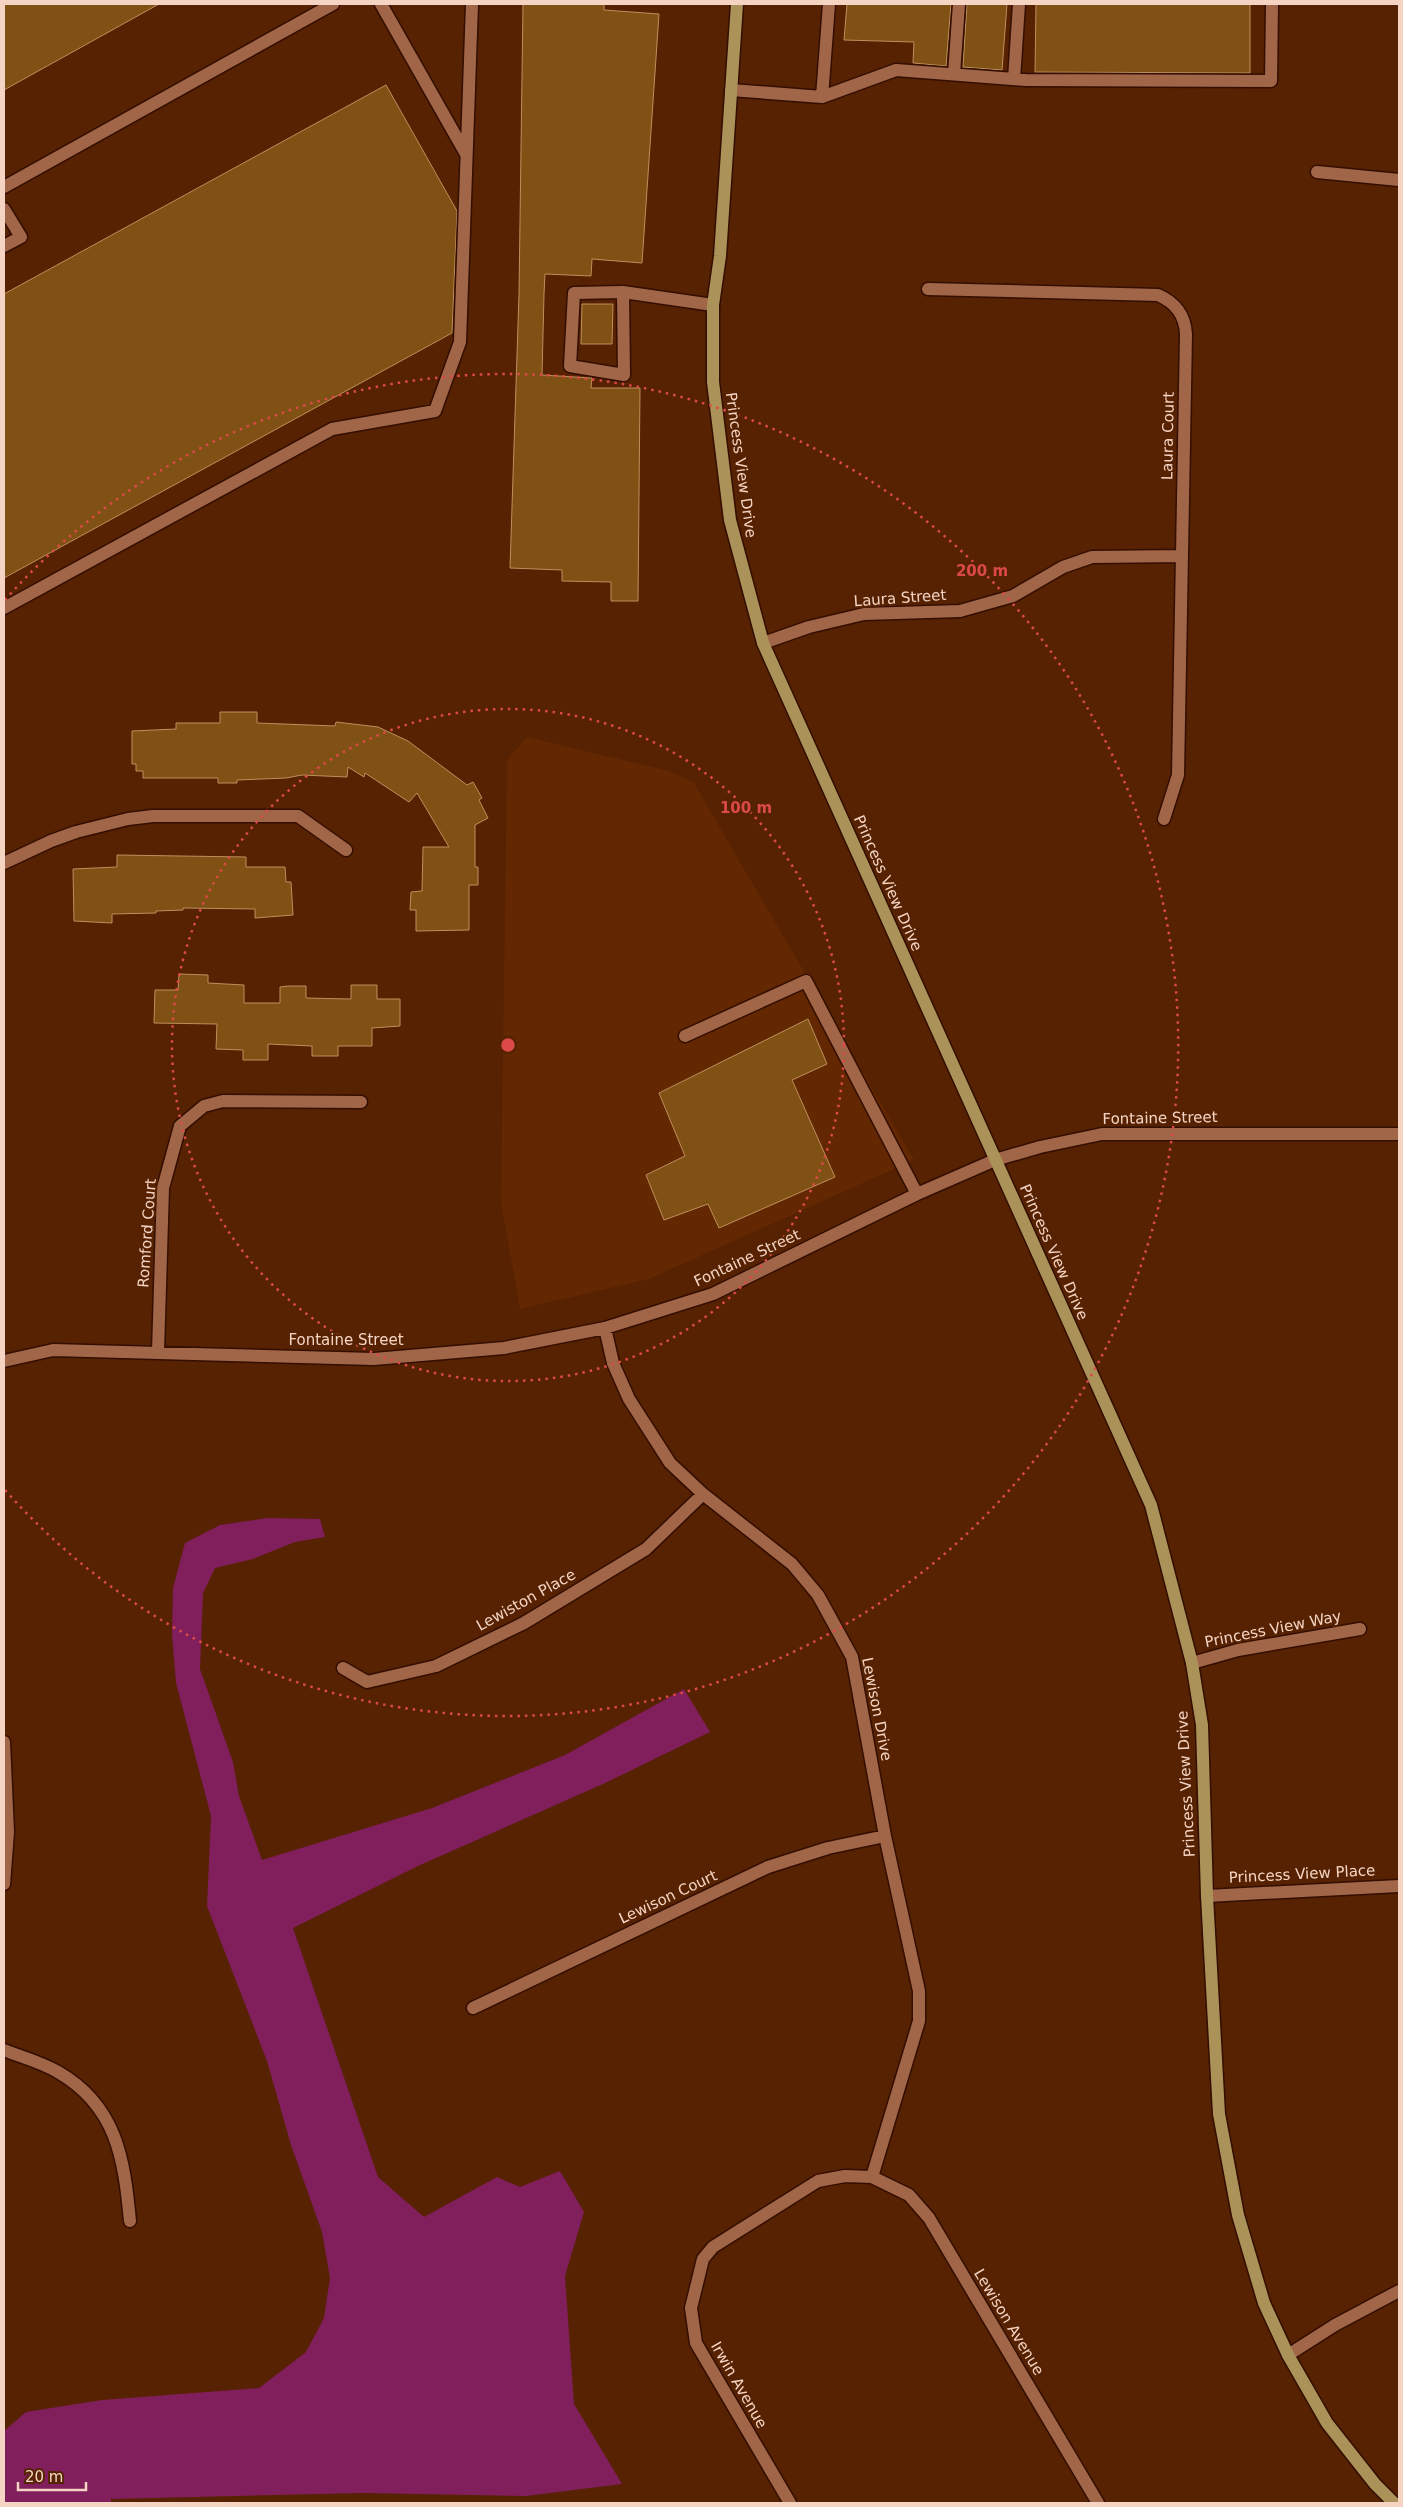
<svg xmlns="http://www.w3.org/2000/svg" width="1403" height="2507" font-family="'DejaVu Sans',sans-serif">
<rect width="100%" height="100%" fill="#562202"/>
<!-- built -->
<path fill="#632801" d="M527 737 669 771 694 783 914 1160 649 1279 520 1309 501 1203 507 760Z
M754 2502 755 2503H552Z"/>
<!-- green -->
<path fill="#811e5c" d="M268 1518 320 1519 325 1537 295 1542 253 1559 215 1568 203 1593 200 1669 233 1762 239 1796 262 1860 432 1808 565 1755 684 1689 710 1732 603 1784 420 1865 293 1928 378 2177 424 2217 497 2177 520 2187 560 2171 584 2212 565 2276 574 2404 622 2484 526 2496 363 2493 111 2499V2503H4V2431L26 2412 102 2400 259 2388 306 2352 324 2318 330 2278 322 2232 291 2145 267 2061 207 1906 211 1816 176 1683 172 1634 173 1588 185 1543 220 1525Z"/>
<!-- building -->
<path fill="#805114" stroke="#be8f5d" d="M4 4H159L4 90Z
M523 4H604V10L659 14 642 263 592 259 591 276 545 274 544 294 542 375 592 378 591 388H640L638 601H611V582L562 581V570L510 568 519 294Z
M847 4H951L946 66 913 63 914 42 844 40Z
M967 4H1007L1002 70 963 67Z
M1036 4H1250V73L1035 72Z
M386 85 457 211 452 333 4 578V294Z
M582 304H613L612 344H581Z
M220 712H257V723L335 726 336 722 378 727 408 741 467 785 473 782 482 798 479 800 488 818 475 825V867H478V885H469V930L416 931V910H410L411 892 422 891 423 847H449L417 793 409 802 365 773 364 777 348 767 347 777 302 775 286 778 237 780V783H218V778H143V771H136V764H132V731L176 729V723H220Z
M117 855 246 857V867H285L286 882H291L293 915 255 918V909L183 908V910L156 911V913L112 914V923L74 921 73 869 117 867Z
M179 974 208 975V983L244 985V1003H280V987L288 986H306V998L351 999V985H377V999H400V1026L372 1028V1046H338V1056H312V1046L268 1044V1060H243V1050L216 1049 217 1024 154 1023 155 990H178Z
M808 1019 827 1064 792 1080 835 1177 719 1228 708 1204 664 1220 646 1175 685 1156 659 1093Z"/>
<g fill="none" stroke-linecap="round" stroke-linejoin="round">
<defs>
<path id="minor" d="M381 4 466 154
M954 74 959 4
M1014 79 1019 4
M731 90 822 97 829 4
M822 97 896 70 1026 80 1271 81 1272 4
M1317 172 1399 180
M4 187 333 4
M4 209 21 237 4 246
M928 289 1158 295C1176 303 1185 315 1186 334L1178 775 1164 819
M623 292 574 293 570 366 624 375 623 292 713 305
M4 608 332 429 435 411 460 342 472 4
M763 643 809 627 864 614 960 611 1013 596 1063 567 1092 557 1181 556
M4 863 51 841 76 832 128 819 153 816H298L346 850
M685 1036 806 981 917 1194
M605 1328 613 1363 629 1399 670 1463 703 1494 792 1564 818 1595 852 1657 885 1836 919 1991V2021L872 2177
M158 1352 163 1188 180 1126 204 1106 223 1101 361 1102
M4 1361 53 1350 374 1359 504 1348 605 1328 713 1294 917 1194 995 1160 1040 1147 1102 1134H1399
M1192 1663 1238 1650 1360 1629
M343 1668 367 1682 436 1666 524 1623 646 1549 703 1494
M4 1742 8 1832 4 1884
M1207 1896 1399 1886
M473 2008 768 1867 828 1848 885 1836
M4 2050C21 2057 41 2062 58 2072 117 2106 124 2159 130 2221
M1288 2355 1335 2325 1399 2291
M790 2503 696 2343 691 2308 703 2259 713 2247 818 2181 845 2176 872 2177 909 2195 929 2218 1098 2503"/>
<path id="major" d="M737 4 720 256 713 305V382L730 520 763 643 1151 1505 1192 1663 1202 1725 1207 1896 1219 2114 1238 2215 1264 2303 1288 2355 1327 2423 1375 2484 1394 2503"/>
</defs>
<!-- minor casing -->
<use href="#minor" stroke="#340e00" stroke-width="15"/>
<!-- major casing -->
<use href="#major" stroke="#340e00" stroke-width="15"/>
<!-- minor -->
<use href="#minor" stroke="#a16648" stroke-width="12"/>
<!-- major -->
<use href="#major" stroke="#ab9259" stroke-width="12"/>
</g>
<!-- distance rings -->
<g fill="none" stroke="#dc4a47" stroke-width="2.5" stroke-dasharray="2.5 5">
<circle cx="508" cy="1045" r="336"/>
<path d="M5 600A671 671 0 1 1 5 1490"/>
</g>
<g text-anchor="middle" stroke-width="4.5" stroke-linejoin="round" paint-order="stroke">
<!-- street labels -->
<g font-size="15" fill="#f5d4c4" stroke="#562202">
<text transform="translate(1168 436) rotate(-89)" y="5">Laura Court</text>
<text transform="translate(741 465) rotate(82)" y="5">Princess View Drive</text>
<text transform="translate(900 598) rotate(-4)" y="5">Laura Street</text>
<text transform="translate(888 883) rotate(66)" y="5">Princess View Drive</text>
<text transform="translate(1160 1118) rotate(-1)" y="5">Fontaine Street</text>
<text transform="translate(147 1233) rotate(-86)" y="5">Romford Court</text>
<text transform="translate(1054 1252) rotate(66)" y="5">Princess View Drive</text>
<text transform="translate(747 1258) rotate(-25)" y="5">Fontaine Street</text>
<text x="346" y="1345">Fontaine Street</text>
<text transform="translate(526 1600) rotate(-29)" y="5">Lewiston Place</text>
<text transform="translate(1273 1629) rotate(-11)" y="5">Princess View Way</text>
<text transform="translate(877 1709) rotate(79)" y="5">Lewison Drive</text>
<text transform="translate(1186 1784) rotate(-93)" y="5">Princess View Drive</text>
<text transform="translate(1302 1874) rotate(-3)" y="5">Princess View Place</text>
<text transform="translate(668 1897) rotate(-25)" y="5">Lewison Court</text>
<text transform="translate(1009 2322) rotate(59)" y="5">Lewison Avenue</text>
<text transform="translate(739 2385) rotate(60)" y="5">Irwin Avenue</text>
</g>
</g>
<circle cx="508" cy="1045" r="8" fill="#dc4a47" stroke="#562202" stroke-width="2.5"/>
<g font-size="15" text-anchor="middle" font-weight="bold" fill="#dc4a47" stroke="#562202" stroke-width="4.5" stroke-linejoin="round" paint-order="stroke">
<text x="982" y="576">200 m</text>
<text x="746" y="813">100 m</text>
</g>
<!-- border -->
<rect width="1403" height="2507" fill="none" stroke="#f5d4c4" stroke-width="10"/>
<!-- scale -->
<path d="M18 2482v8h68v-8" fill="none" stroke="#f5d4c4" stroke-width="2.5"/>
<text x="25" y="2482" font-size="15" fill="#f5d4c4" stroke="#562202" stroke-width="4" paint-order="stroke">20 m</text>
</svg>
